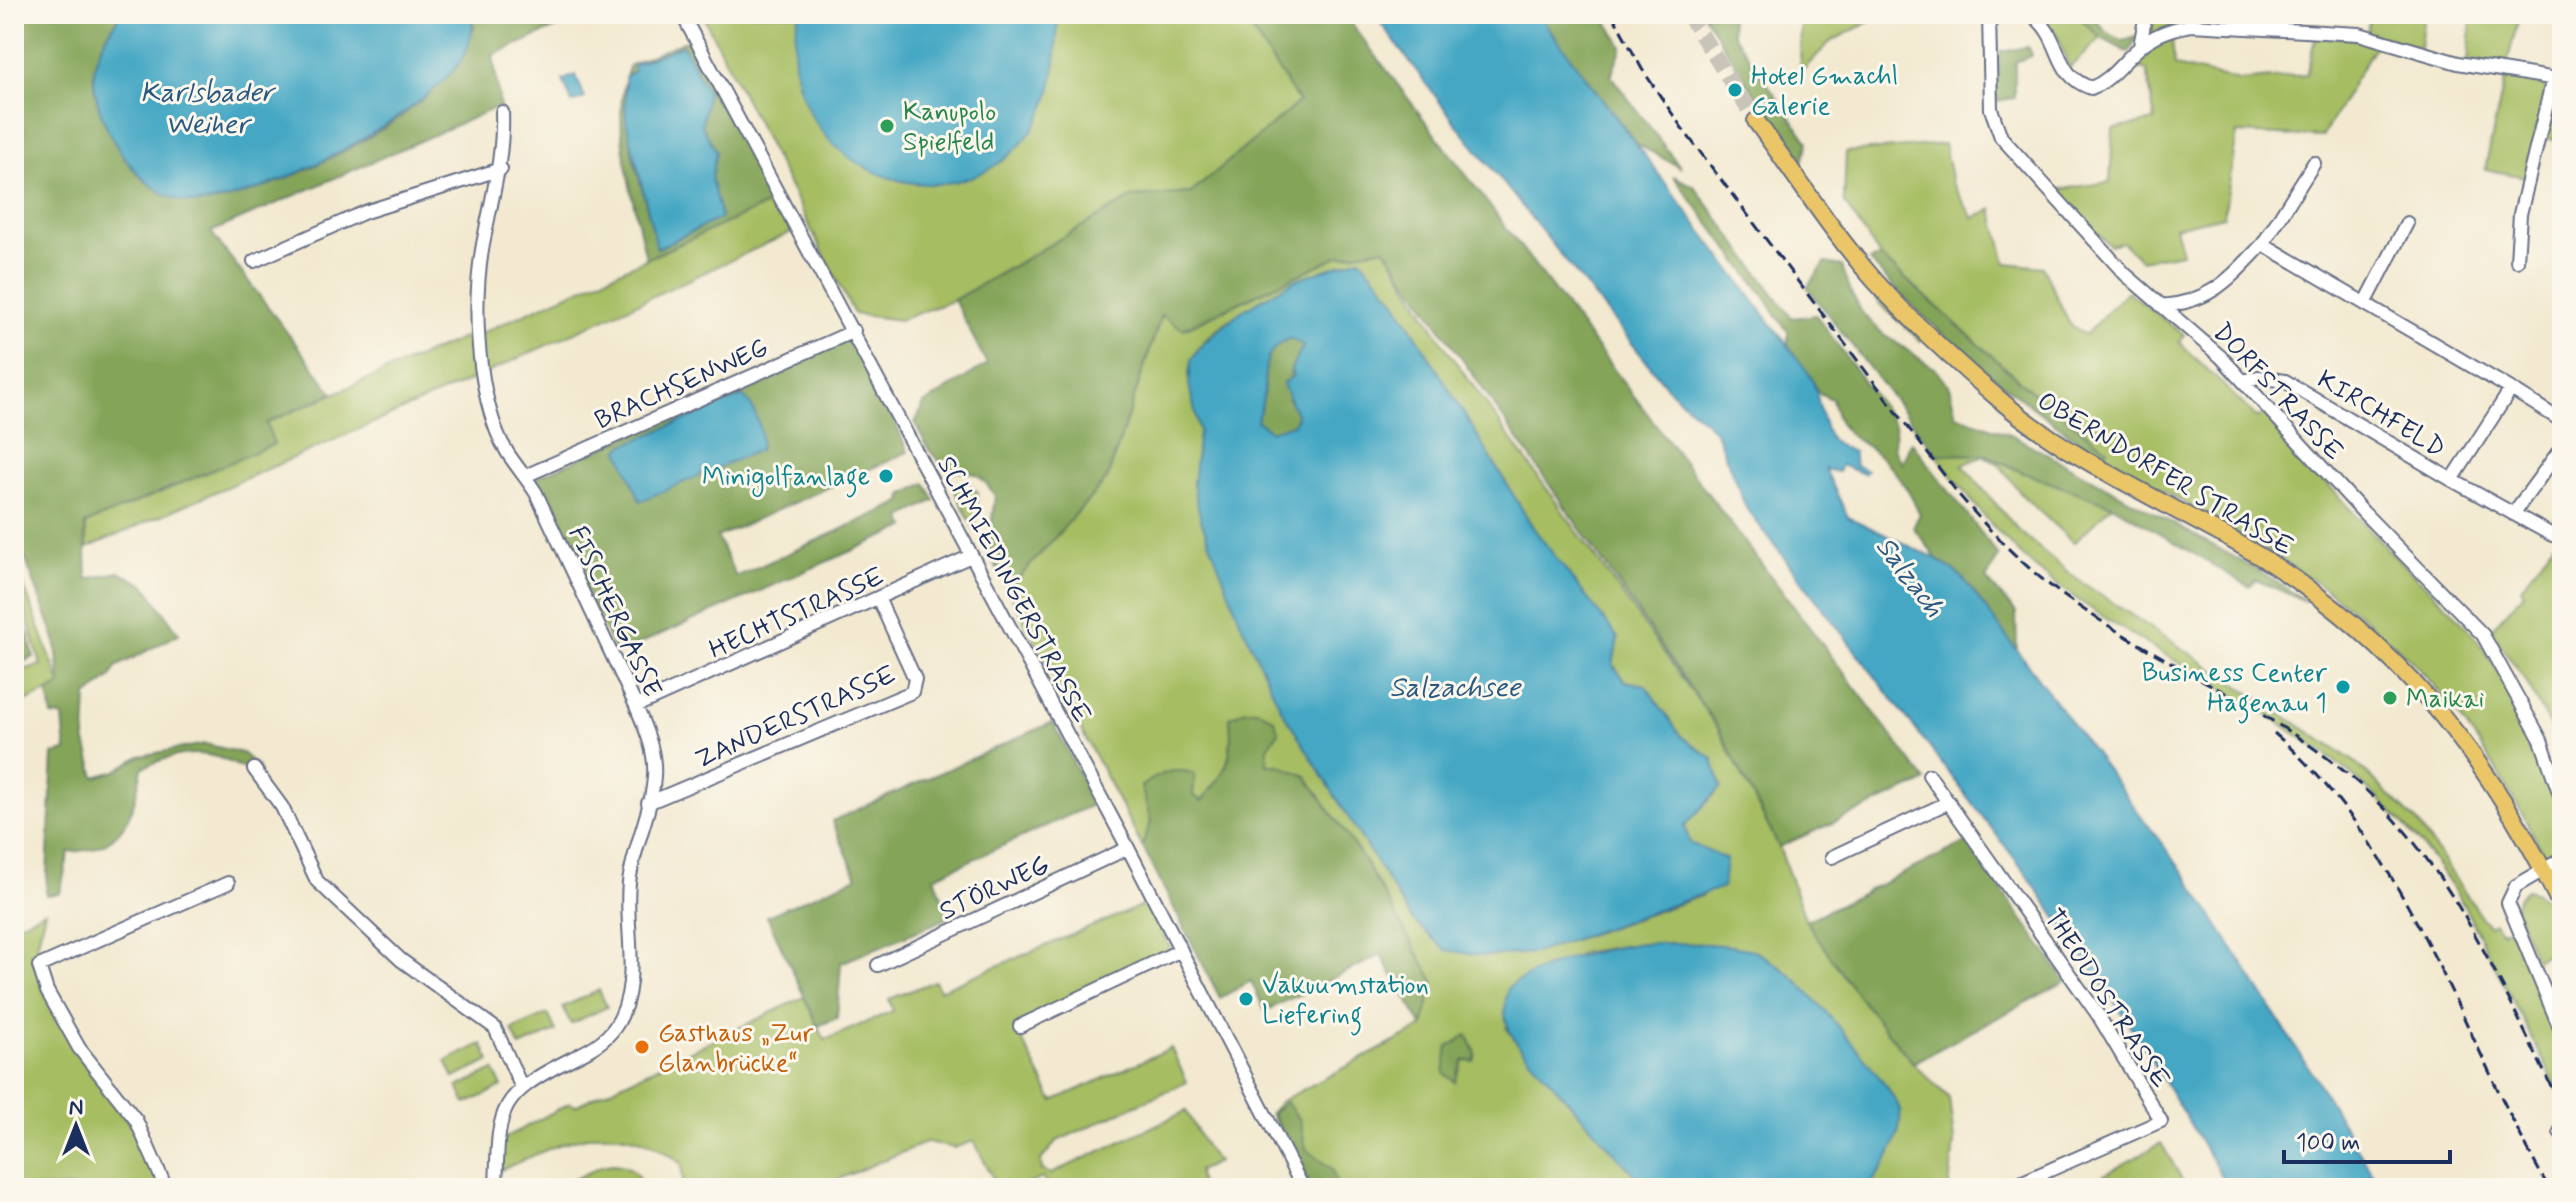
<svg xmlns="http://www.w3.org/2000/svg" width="2576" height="1202" font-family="Mynerve,sans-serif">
<rect width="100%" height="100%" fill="#fbf7ec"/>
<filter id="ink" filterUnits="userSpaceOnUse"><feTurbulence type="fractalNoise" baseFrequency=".0125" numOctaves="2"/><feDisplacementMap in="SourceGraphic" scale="16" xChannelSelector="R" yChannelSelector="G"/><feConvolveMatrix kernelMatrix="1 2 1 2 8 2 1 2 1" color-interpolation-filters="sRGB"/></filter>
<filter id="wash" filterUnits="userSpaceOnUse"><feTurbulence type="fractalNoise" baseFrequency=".006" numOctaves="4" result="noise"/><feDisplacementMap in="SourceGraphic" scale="32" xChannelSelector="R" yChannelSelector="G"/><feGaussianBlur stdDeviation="1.8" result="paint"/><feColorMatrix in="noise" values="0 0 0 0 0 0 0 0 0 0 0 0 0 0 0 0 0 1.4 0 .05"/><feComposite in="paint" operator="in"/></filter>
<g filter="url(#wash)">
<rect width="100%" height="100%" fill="#f3e9d0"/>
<!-- green -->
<path fill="#a6bd62" stroke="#607660" stroke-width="2" fill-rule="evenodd" d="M702 14H1241L1299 102 1191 193 1133 197 954 300 900 320 854 314Z
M1807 14H1884L1830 42 1800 73 1801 24Z
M2075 14 2101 38 2069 68 2057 34 2043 18Z
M2149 14H2223L2222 23 2148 34Z
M2370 14H2424L2420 48 2367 33Z
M2472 14 2506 17 2520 14 2506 67 2468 61Z
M2171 32 2175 66 2239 81 2306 75 2316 34 2377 42 2322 137 2237 133 2224 216 2175 227 2182 253 2141 260 2122 242 2109 245 2056 190 2110 182 2113 129 2155 121 2147 71 2130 62 2142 50Z
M2506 73 2542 80 2547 87 2525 177 2485 169Z
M2562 84V141L2543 137 2557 86Z
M1944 144 1952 183 1973 218 1992 209 2006 263 2043 267 2069 323 2085 335 2127 291 2184 335 2179 342 2257 418 2266 415C2305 459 2344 504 2385 546 2412 575 2446 601 2471 632 2513 684 2562 782 2562 849L2547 860C2512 793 2473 726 2422 672 2332 577 2210 518 2098 454L2106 448 2031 391 1880 256 1844 202 1846 152Z
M775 201 792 232 480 376 87 548 85 524 274 444 266 423 470 335 484 332Z
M1385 248 1444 345 1719 730 1779 847 1806 921 1858 996 1913 1063 1949 1098 1954 1141 1949 1188H1867L1891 1154 1829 1019 1794 978 1701 944 1642 943 1580 953 1506 1028 1646 1188H1311L1270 1113 1281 1101 1423 1027 1433 981 1365 862 1306 776 1266 765 1268 747 1230 717C1234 759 1227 769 1202 801L1193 795 1151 822 1142 846 1008 590 1107 479 1162 314 1184 329 1338 256ZM1297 279 1393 297 1534 529 1618 638 1613 664 1625 681 1645 685 1682 737 1713 759 1721 787 1685 825 1702 896 1535 953 1412 920 1368 844 1193 485C1195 468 1201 446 1199 429 1197 407 1184 386 1191 362 1200 330 1269 295 1297 279Z
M1864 279 1924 339 1921 341 1880 304Z
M1936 454 1987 455 2024 473 2112 505 2074 543 2022 495 1999 464 1984 456 1962 465 2020 532 2075 578 2355 762 2416 821 2482 918 2489 926 2494 923 2501 931 2509 928 2562 1047V1097L2463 904C2359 732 2206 695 2056 584 2007 548 1971 502 1936 454Z
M966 483 978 492 975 531 953 487Z
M2562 531V750L2526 681 2490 630 2524 593 2521 588Z
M14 559 61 686 14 707 15 666 26 669 41 665 24 607 14 600Z
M2526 890C2557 895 2562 936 2562 962L2556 949 2535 960 2515 907 2519 896Z
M1148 903 1172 952 1015 1026 1053 1101 1171 1048 1187 1082 1057 1141 1041 1160 1042 1170 1051 1174 1186 1111 1208 1151 1218 1162 1198 1171 1200 1188H1048L1043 1178 1018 1188H998L974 1141 954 1148 927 1142 817 1188H683L682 1164C618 1110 567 1141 501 1170V1140L570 1103 575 1106 804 997 825 1040 893 1011 889 999 935 981 940 990Z
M45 911 35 955 45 992 124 1108 163 1188H14V926Z
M599 990 607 1007 571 1024 563 1007Z
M548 1014 556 1031 520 1047 512 1030Z
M482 1044 490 1061 454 1078 446 1061Z
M494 1070 502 1087 466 1104 458 1087Z
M2161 1143 2187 1188H2081Z
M613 1164C632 1165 636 1172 644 1188H557L601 1166Z"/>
<!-- forest -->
<path fill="#84a458" stroke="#506a5b" stroke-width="2" fill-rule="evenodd" d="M18 14H121C93 53 85 75 104 121 115 147 138 184 167 193 183 198 218 200 234 196 282 185 370 142 409 110 436 87 454 58 474 29L471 14H588L493 55 500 106 211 232 333 393 266 423 274 444 85 524 87 579 119 572 145 585 179 634 116 667 111 677 87 696 85 738 95 777 116 771 140 756 205 744 242 753 259 768 260 780C219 750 189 746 142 768 132 815 126 850 69 852L60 893 46 895 53 754 66 751 63 717 52 716 48 692 61 685 55 639 14 528V16Z
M1241 14H1344L1926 781 1779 847 1719 729 1385 248 1338 256 1183 329 1161 315 1107 479 1008 590 988 551 995 496C979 471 976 472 948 471L929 450 915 423 924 404 987 364 954 300 1133 197 1191 193 1299 102Z
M1538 14H1602L1622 46 1611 76 1681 168 1637 144Z
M1703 14H1730L1733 34 1808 142 1801 166Z
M2075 14H2091L2105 31 2123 41 2137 37 2129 53 2101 38Z
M691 38 775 201 646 259C635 203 607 118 630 65ZM634 71 707 92 702 126 716 151 711 179 721 218 658 248 632 153 625 77Z
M2028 47 2031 56 2015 62V98L1995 101 2000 52Z
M1673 176 1694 186 1792 318 1816 315 1895 425 1894 450 1902 463 1911 442 1999 556 1986 579 2016 613 2017 652 1962 577 1937 559 1913 527 1920 514C1909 490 1894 466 1872 450 1846 431 1840 433 1832 399L1819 393 1788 345V332L1762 293Z
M1880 256 2031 391 2107 449 2098 454C2017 398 1936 336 1870 261Z
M1825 263 1842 266 1852 295 1863 314 1882 333 1935 369 1949 386 1956 415 2012 435 2258 570 2306 601 2256 580 2250 587 2112 505 2024 473 1987 455 1936 454 1807 287Z
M1290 338 1303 346 1291 369 1288 399C1296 407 1299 413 1294 424L1271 431 1257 421C1258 414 1261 410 1262 403 1269 374 1254 354 1290 338Z
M844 340C865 346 897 429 908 452L717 537 736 577 902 502 903 495 925 483 935 500 902 517 906 527 616 654 533 479ZM742 396 619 450 622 446Z
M18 600 34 657 14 666V602Z
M1245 710H1258L1274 719 1279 732 1268 747 1267 765H1280L1306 776 1365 862 1434 981 1423 1027 1381 955 1265 1011 1251 981 1220 998 1142 846 1151 822 1141 786C1160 774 1173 766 1195 774L1193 795 1202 801C1228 769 1234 759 1230 717Z
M1053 722 1094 804 934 877 950 917 841 963 837 1018 818 1026 767 916 857 877 832 821Z
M1967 842 2066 981 1913 1063 1858 996 1806 921Z
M1467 1035 1476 1053 1474 1061 1463 1060 1455 1082 1444 1073 1448 1047Z
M1286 1102 1300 1120 1306 1149 1332 1169 1338 1188H1312L1272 1113Z"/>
<!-- water -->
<path fill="#44a7c4" stroke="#306b91" stroke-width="2" fill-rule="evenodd" d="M121 14H471C474 29 471 41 464 55 436 110 255 207 193 203 154 200 120 158 106 126 86 78 91 55 121 14Z
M799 14H1058C1056 50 1057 89 1038 121 959 250 762 164 799 14Z
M1374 14H1538L1810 375C1820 395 1819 419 1830 438 1833 444 1847 449 1853 452L1855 465 1867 471 1864 474 1841 465 1838 472 1825 469 1848 517 1937 559 1962 577 2187 877 2313 1074 2381 1188H2229L2126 1019 2028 876 1746 508 1715 430 1671 392 1460 129Z
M683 45 707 92 702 126 716 151 711 179 721 218 657 248 626 120 625 77 634 71 633 65Z
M576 75 585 98 572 103 563 80Z
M1360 258 1393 297 1534 529 1618 638 1613 665 1625 681 1645 685 1682 737 1713 759 1721 787 1685 826 1690 843 1726 859 1723 887 1535 953 1483 956 1446 950 1412 920 1280 707 1241 623 1201 520 1193 485 1199 430 1189 384 1191 360 1204 343 1240 312 1297 279ZM1290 338 1303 346 1291 369 1293 376 1283 384 1297 417 1293 424 1271 431 1257 421C1258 413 1261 410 1262 403 1268 375 1257 352 1290 338Z
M742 396C755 404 765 436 759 450L640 501 619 450 622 446Z
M1642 943C1669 944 1736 941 1758 953 1770 959 1783 969 1793 977 1811 993 1897 1092 1900 1111 1903 1138 1884 1169 1867 1188H1646L1519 1046C1503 1024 1503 1013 1508 987 1551 960 1592 951 1642 943Z"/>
</g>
<g filter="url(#ink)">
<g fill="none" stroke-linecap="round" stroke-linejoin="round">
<!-- major-tunnel -->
<path stroke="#c8c4b9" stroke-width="16" stroke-dasharray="16 8" stroke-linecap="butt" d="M1688 14 1756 121"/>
<defs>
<path id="minor" d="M682 14 1128 848 1303 1188
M1989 14 1991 109 2001 137 2125 274 2221 357 2363 512 2483 635 2541 740 2562 801
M2031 14C2065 39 2051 74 2091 88 2112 80 2122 62 2139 48 2154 34 2172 29 2191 25L2359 34 2458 63 2562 80
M2140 46 2146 14
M2263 244 2314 163
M254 261 365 212 501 169
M2517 261 2520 214 2553 79
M2366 302 2407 223
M2161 306C2212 302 2230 278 2263 244L2511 389 2452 480 2285 381 2258 377 2244 381
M2511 389 2562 421
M525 476 854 331
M2452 480 2552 535
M2513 514 2562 447
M636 706 971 556
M254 769 282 807 317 881 401 960 495 1028 522 1088
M1929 775 2098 1015 2161 1121 2009 1188
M648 803 912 692 915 679 879 600
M1832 857 1949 802
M2562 859 2516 886 2508 903 2562 1033
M878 965 1128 848
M1020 1026 1181 950
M2560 1132 2562 1129
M166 1188 136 1120 79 1048 47 991 39 966 228 883
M496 1188C499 1109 495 1097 571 1059 587 1051 604 1043 615 1027 643 986 624 929 629 883 633 847 652 812 654 776 656 751 645 728 636 706L536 493C523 472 506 456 497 432 477 380 473 305 482 250 490 203 504 160 502 112"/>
<path id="major" d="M1756 121C1795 174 1831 231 1875 281 1915 325 1960 366 2006 405 2076 462 2161 500 2239 544 2391 631 2486 752 2562 907"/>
</defs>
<!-- minor casing -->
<use href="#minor" stroke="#677086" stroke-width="16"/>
<!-- major casing -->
<use href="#major" stroke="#677086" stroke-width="20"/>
<!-- minor -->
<use href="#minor" stroke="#fff" stroke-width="12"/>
<!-- major -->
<use href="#major" stroke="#ebc669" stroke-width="16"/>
<!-- rail -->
<path stroke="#1b2f5e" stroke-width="3" stroke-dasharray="12 6" stroke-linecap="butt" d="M1612 14 1642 69 1682 128 1960 496C1990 531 2022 565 2060 593 2154 662 2268 705 2357 782 2456 869 2504 993 2562 1108
M2274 733C2411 851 2461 1036 2549 1188"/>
</g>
</g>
<!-- markers -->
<g fill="#0f9aa8" stroke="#fbf7ec" stroke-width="3">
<circle cx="1735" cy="90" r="8"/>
<circle cx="886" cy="476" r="8"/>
<circle cx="2343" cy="687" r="8"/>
<circle cx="1246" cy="999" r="8"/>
</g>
<g fill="#2e9e5b" stroke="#fbf7ec" stroke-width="3">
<circle cx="887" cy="126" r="8"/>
<circle cx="2390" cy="698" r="8"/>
</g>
<circle fill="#e8710a" stroke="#fbf7ec" stroke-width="3" cx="642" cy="1047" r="8"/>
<g text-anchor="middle" stroke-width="6" stroke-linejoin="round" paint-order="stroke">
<!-- culture labels -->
<g font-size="26" fill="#0d838f" stroke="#fbf7ec" text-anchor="start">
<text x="1751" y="84">Hotel Gmachl<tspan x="1751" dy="30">Galerie</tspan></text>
<text x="870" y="485" text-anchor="end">Minigolfanlage</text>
<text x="2327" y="681" text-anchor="end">Business Center<tspan x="2327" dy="30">Hagenau 1</tspan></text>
<text x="1262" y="993">Vakuumstation<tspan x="1262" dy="30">Liefering</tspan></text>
</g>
<!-- leisure labels -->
<g font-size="26" fill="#27864d" stroke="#fbf7ec" text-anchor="start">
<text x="903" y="120">Kanupolo<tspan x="903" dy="30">Spielfeld</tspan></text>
<text x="2406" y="707">Maikai</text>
</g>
<!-- street labels -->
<g font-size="26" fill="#1b2f5e" stroke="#fbf7ec">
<text transform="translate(681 383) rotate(-24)" y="9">BRACHSENWEG</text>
<text transform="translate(2279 391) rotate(47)" y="9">DORFSTRASSE</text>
<text transform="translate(2382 413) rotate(31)" y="9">KIRCHFELD</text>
<text transform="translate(2166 473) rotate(31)" y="9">OBERNDORFER STRASSE</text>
<text transform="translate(1015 589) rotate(62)" y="9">SCHMIEDINGERSTRASSE</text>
<text transform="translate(616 611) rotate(65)" y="9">FISCHERGASSE</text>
<text transform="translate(796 612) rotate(-24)" y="9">HECHTSTRASSE</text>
<text transform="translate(795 716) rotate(-24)" y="9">ZANDERSTRASSE</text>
<text transform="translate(994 887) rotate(-25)" y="9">STÖRWEG</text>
<text transform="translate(2108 998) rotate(57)" y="9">THEODOSTRASSE</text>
</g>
<!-- food labels -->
<g font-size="26" fill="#c56008" stroke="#fbf7ec" text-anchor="start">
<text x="658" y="1041">Gasthaus „Zur<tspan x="658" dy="30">Glanbrücke“</tspan></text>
</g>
<!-- water labels -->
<g font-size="28" font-style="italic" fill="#295982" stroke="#fbf7ec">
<text x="207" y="101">Karlsbader<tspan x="207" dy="32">Weiher</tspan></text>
<text transform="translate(1911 576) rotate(53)" y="10">Salzach</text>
<text x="1455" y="696">Salzachsee</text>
</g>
</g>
<!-- margin -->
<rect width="2576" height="1202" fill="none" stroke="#fbf7ec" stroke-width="48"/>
<!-- north arrow -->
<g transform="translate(76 1126)" stroke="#fbf7ec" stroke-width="6" paint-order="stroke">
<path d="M0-6L14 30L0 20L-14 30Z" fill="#1b2f5e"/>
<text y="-12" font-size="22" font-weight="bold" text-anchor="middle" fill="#1b2f5e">N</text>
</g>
<!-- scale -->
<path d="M2284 1150v12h166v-12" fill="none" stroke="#1b2f5e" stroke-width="4"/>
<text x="2296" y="1150" font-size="24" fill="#1b2f5e" stroke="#fbf7ec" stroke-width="6" paint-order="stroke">100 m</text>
</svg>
